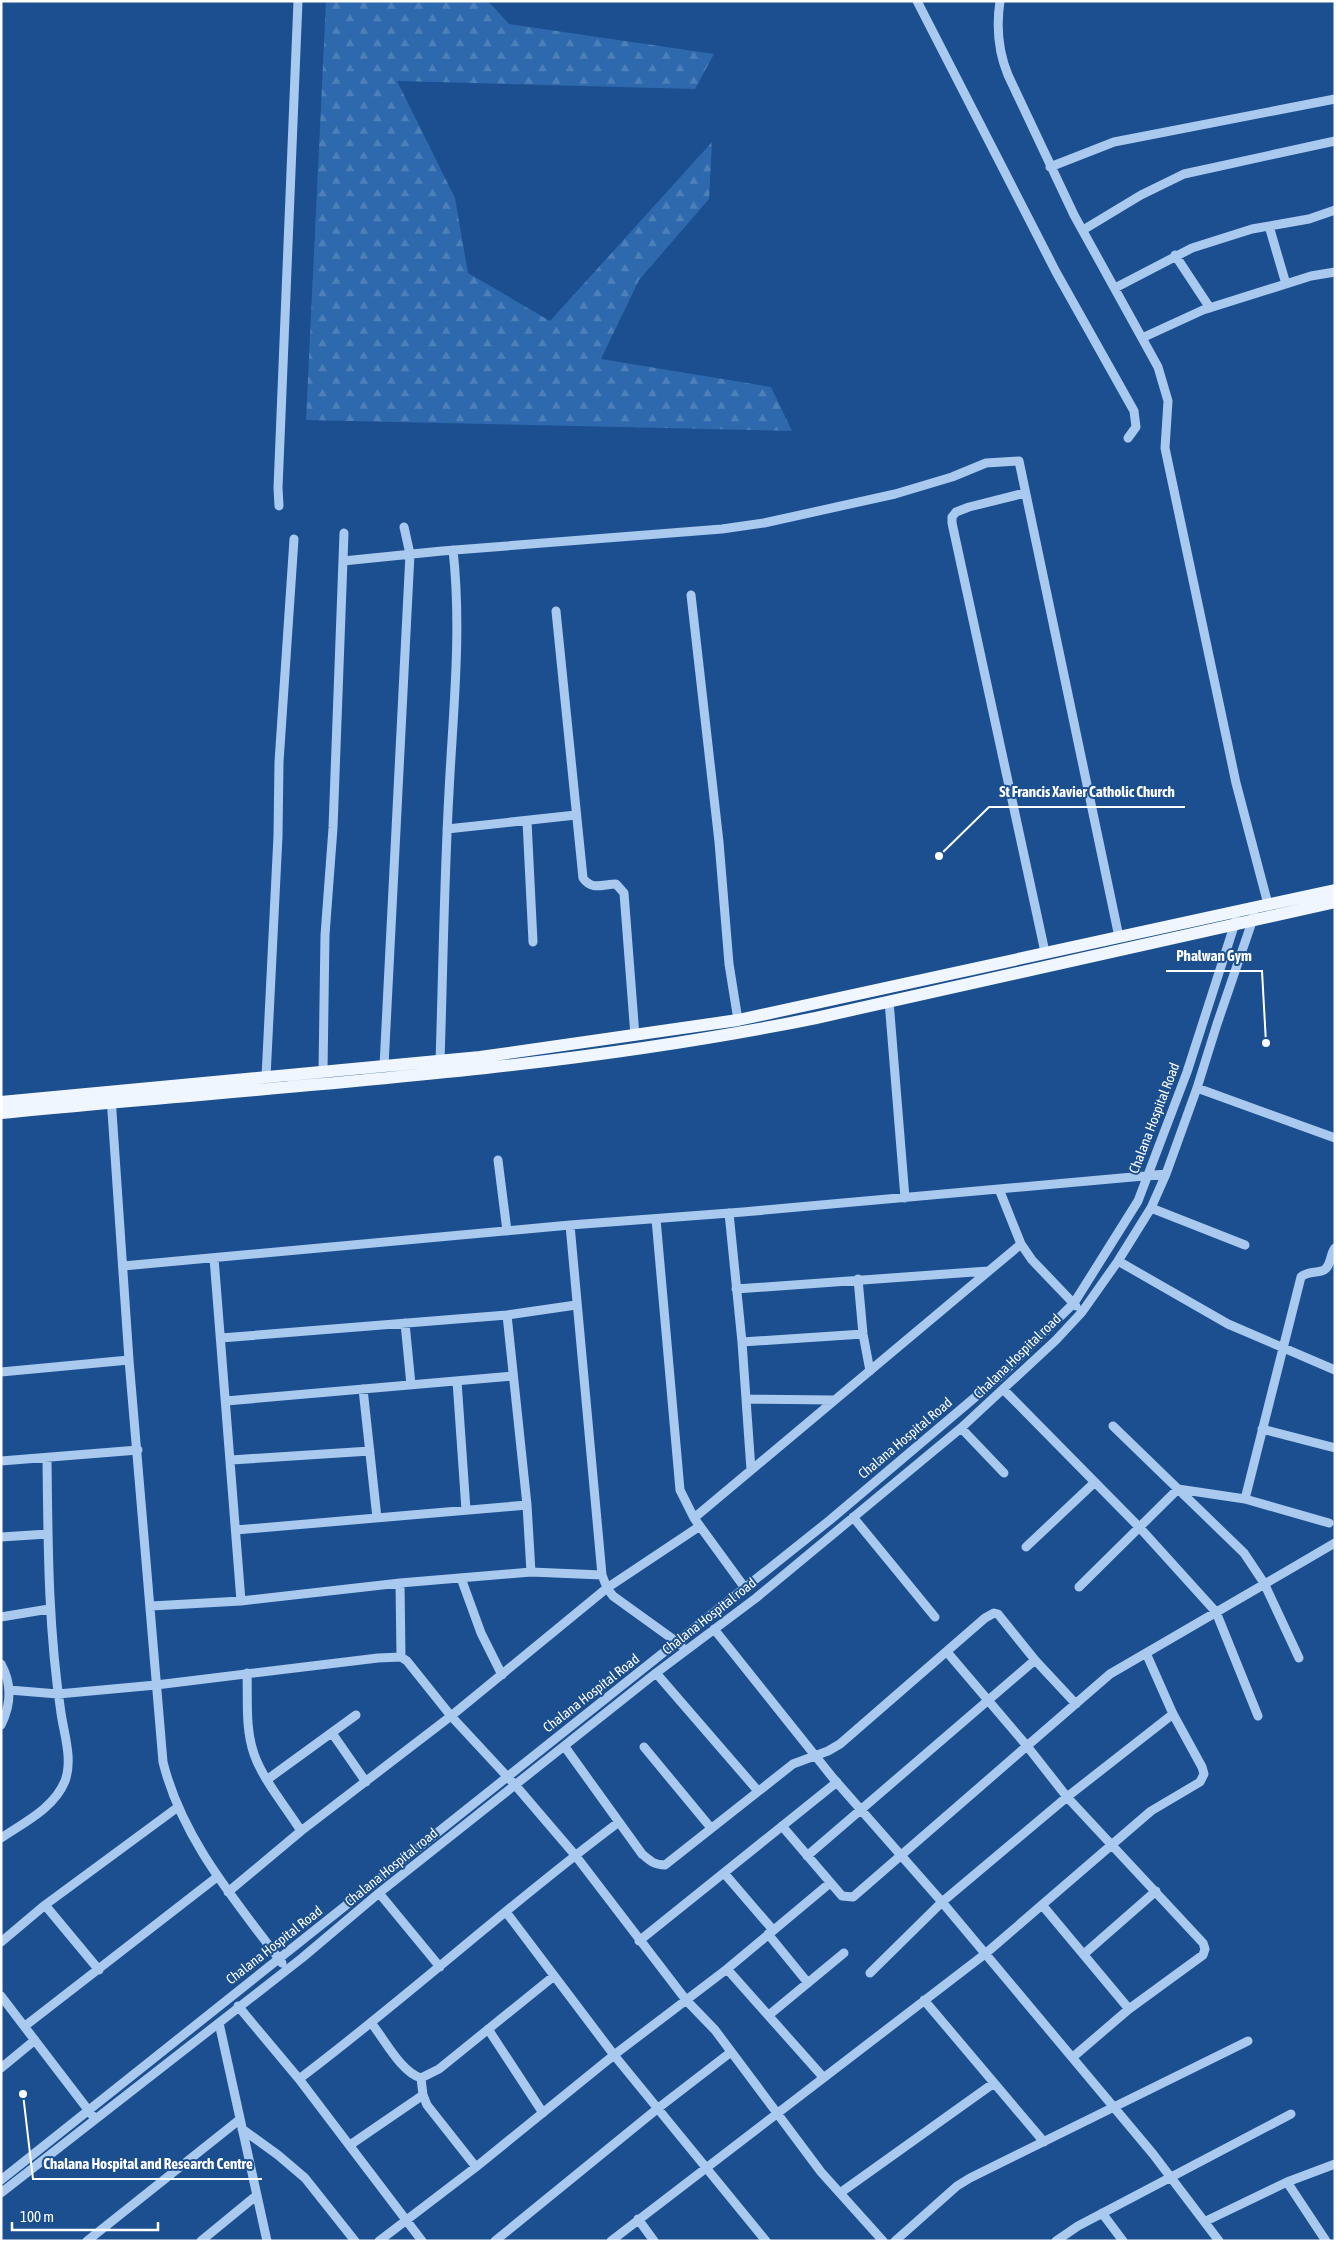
<svg xmlns="http://www.w3.org/2000/svg" width="1336" height="2242" font-family="'Asap Condensed',sans-serif">
<defs>
<pattern id="forest-firs" width="22" height="20" patternUnits="userSpaceOnUse" patternTransform="scale(1.25)"><rect width="22" height="20" fill="#2e69ad"/><path d="M5 1l3.5 6h-7zM16 11l3.5 6h-7z" fill="#4d80b9"/></pattern>
</defs>
<rect width="100%" height="100%" fill="#1b4f8f"/>
<!-- forest -->
<path fill="url(#forest-firs)" d="M326 1H488L509 24 714 54 695 89 397 81 455 198 468 273 550 321 712 142 709 199 639 280 601 359 771 387 792 431 306 420Z"/>
<g fill="none" stroke-linecap="round" stroke-linejoin="round">
<!-- minor -->
<path stroke="#a9c9ee" stroke-width="9" d="M917 1 1056 272 1134 411 1136 427 1128 438
M1000 1C996 28 998 51 1008 75L1074 215 1158 367 1168 401 1165 448 1169 467 1236 783 1268 904
M1050 167 1114 142 1335 99
M1269 226 1286 284
M1083 230 1141 195 1184 174 1335 141
M1175 255 1210 308
M1115 288 1192 248 1252 229 1309 219 1335 210
M1142 338 1203 310 1311 276 1335 272
M1025 493 969 507 956 512 952 517V523L1045 952
M279 506 278 488 298 1
M343 561 442 551 722 529 764 523 895 494 952 477 986 463 1019 461 1119 937
M691 595 719 842 729 964 738 1020
M556 611 583 878C592 891 603 884 616 884L624 893 635 1036
M527 821 533 942
M447 829 576 815
M889 1001 905 1198
M440 1061C443 971 444 882 449 792 453 712 462 630 453 550
M384 1066 410 554 404 527
M323 1071 325 935 333 828 344 533
M266 1077 278 836 279 762 294 539
M1197 1088 1335 1138
M111 1097 129 1360 163 1762C182 1839 235 1900 282 1963
M498 1160 507 1231
M999 1189 1021 1244 1032 1260 1076 1306
M1151 1208 1245 1245
M729 1213 742 1342 751 1470
M656 1219 680 1490 694 1518 745 1588
M570 1225 602 1575 607 1588 613 1596 681 1645
M214 1258 241 1601 400 1583 531 1572 602 1575
M1118 1261 1228 1324 1335 1370
M123 1266 570 1225 743 1212 1166 1174
M858 1279 863 1334 870 1371
M736 1289 988 1271
M507 1315 527 1505 531 1572
M405 1323 411 1385
M221 1338 507 1315 576 1305
M742 1342 863 1334
M1 1372 129 1360
M457 1381 466 1510
M363 1389 377 1518
M1004 1390 1140 1528 1216 1612 1258 1716
M746 1399 835 1400
M226 1401 513 1376
M1113 1426 1244 1553 1264 1583 1299 1658
M961 1428 1004 1473
M1262 1429 1335 1448
M231 1460 370 1451
M1 1461 138 1450
M1245 1499 1301 1277C1309 1270 1316 1274 1324 1270 1331 1266 1330 1254 1335 1248
M853 1517 935 1617
M694 1518 1021 1244
M236 1530 527 1505
M1 1537 48 1534
M1026 1547 1095 1482
M461 1578 481 1633 502 1675
M400 1583 401 1657
M1079 1587 1178 1489 1245 1499 1329 1523
M151 1606 241 1601
M1 1617 49 1609
M714 1629 833 1778 942 1902 1153 2154 1219 2241
M947 1652 1027 1746 1067 1797 1203 1943 1205 1949 1203 1955 1129 2009 1073 2057
M1 1664C12 1684 11 1705 1 1725
M656 1673 758 1791
M9 1690 58 1694 156 1685 378 1658 401 1657 407 1661 451 1716 516 1786 575 1855 686 2000 715 2030 821 2172 883 2241
M332 1733 366 1782
M565 1747 642 1854C650 1861 654 1865 665 1865L793 1764 828 1751 840 1744 985 1618 994 1613 998 1614 1035 1660 1076 1704
M644 1747 711 1828
M268 1779 356 1715
M782 1826 842 1896 853 1897 1110 1674 1335 1543
M301 1831 451 1716 607 1588 700 1526
M1 1838C25 1822 54 1808 65 1781 73 1760 64 1734 61 1713 48 1628 48 1544 47 1458
M807 1856 1035 1660
M724 1873 773 1930
M228 1892 301 1831C286 1807 263 1780 254 1754 245 1729 248 1699 247 1673
M379 1893 440 1967
M45 1905 99 1970
M1043 1906 1129 2009
M506 1912 614 2055 766 2241
M768 1934 808 1983
M639 1941 837 1782
M1 1942 45 1905 178 1807
M1084 1954 1156 1891
M727 1969 823 2077
M870 1973 942 1902 1067 1797 1173 1714
M1 1996 92 2115
M924 2000 1044 2142
M238 2006 299 2079 422 2241
M769 2015 844 1953
M219 2023 267 2241
M372 2024C385 2040 401 2072 421 2078L439 2069 554 1976
M25 2026 217 1877
M488 2029 543 2113
M1 2068 35 2040
M421 2078 423 2095 427 2105 476 2167
M299 2079C408 1997 509 1904 619 1822
M242 2129 278 2155 305 2178 355 2241
M350 2145 423 2095
M1 2180 830 1520 999 1377 1074 1303 1138 1201 1187 1072 1236 920
M1287 2182 1326 2241
M1 2193 302 1958 379 1893 656 1673 756 1598 961 1428 1056 1340 1082 1312 1118 1261 1151 1208 1166 1174 1197 1088 1217 1024 1254 916
M840 2193 994 2083
M1102 2213 1123 2241
M638 2219 654 2241
M1206 2221 1287 2182 1335 2164
M87 2241 239 2120
M201 2241 257 2195
M379 2241 476 2167 614 2055 727 1969 830 1883
M495 2241 657 2109 731 2052
M611 2241 985 1954 1151 1811 1200 1782 1204 1774 1202 1767 1173 1714 1146 1653
M895 2241 957 2186 970 2178 1248 2041
M1056 2241 1078 2226 1291 2114"/>
<!-- major -->
<path stroke="#f0f6ff" stroke-width="12" d="M1 1102 480 1057 738 1020 1335 890
M1 1113C273 1086 547 1073 816 1018L1335 902"/>
</g>
<g text-anchor="middle" stroke-width="4" stroke-linejoin="round" paint-order="stroke">
<!-- street labels -->
<g font-size="14" fill="#fff" stroke="#1b4f8f">
<text transform="translate(1154 1118) rotate(-69)" y="5">Chalana Hospital Road</text>
<text transform="translate(1017 1356) rotate(-44)" y="5">Chalana Hospital road</text>
<text transform="translate(905 1438) rotate(-40)" y="5">Chalana Hospital Road</text>
<text transform="translate(709 1616) rotate(-38)" y="5">Chalana Hospital road</text>
<text transform="translate(591 1693) rotate(-38)" y="5">Chalana Hospital Road</text>
<text transform="translate(391 1867) rotate(-39)" y="5">Chalana Hospital road</text>
<text transform="translate(274 1945) rotate(-38)" y="5">Chalana Hospital Road</text>
</g>
</g>
<!-- callouts -->
<path fill="none" stroke="#fff" stroke-width="2" d="M939 856L989 807H1185M1266 1043L1262 971H1166M23 2094L33 2179H262"/>
<g fill="#fff" stroke="#1b4f8f" stroke-width="2">
<circle cx="939" cy="856" r="5"/>
<circle cx="1266" cy="1043" r="5"/>
<circle cx="23" cy="2094" r="5"/>
</g>
<g font-size="15" text-anchor="middle" font-weight="bold" fill="#fff" stroke="#1b4f8f" stroke-width="4" stroke-linejoin="round" paint-order="stroke">
<text x="1087" y="797">St Francis Xavier Catholic Church</text>
<text x="1214" y="961">Phalwan Gym</text>
<text x="148" y="2169">Chalana Hospital and Research Centre</text>
</g>
<!-- border -->
<rect width="1336" height="2242" fill="none" stroke="#ffffff" stroke-width="5"/>
<!-- scale -->
<path d="M12 2222v8h146v-8" fill="none" stroke="#ffffff" stroke-width="2.5"/>
<text x="20" y="2222" font-size="15" fill="#ffffff" stroke="#1b4f8f" stroke-width="4" paint-order="stroke">100 m</text>
</svg>
